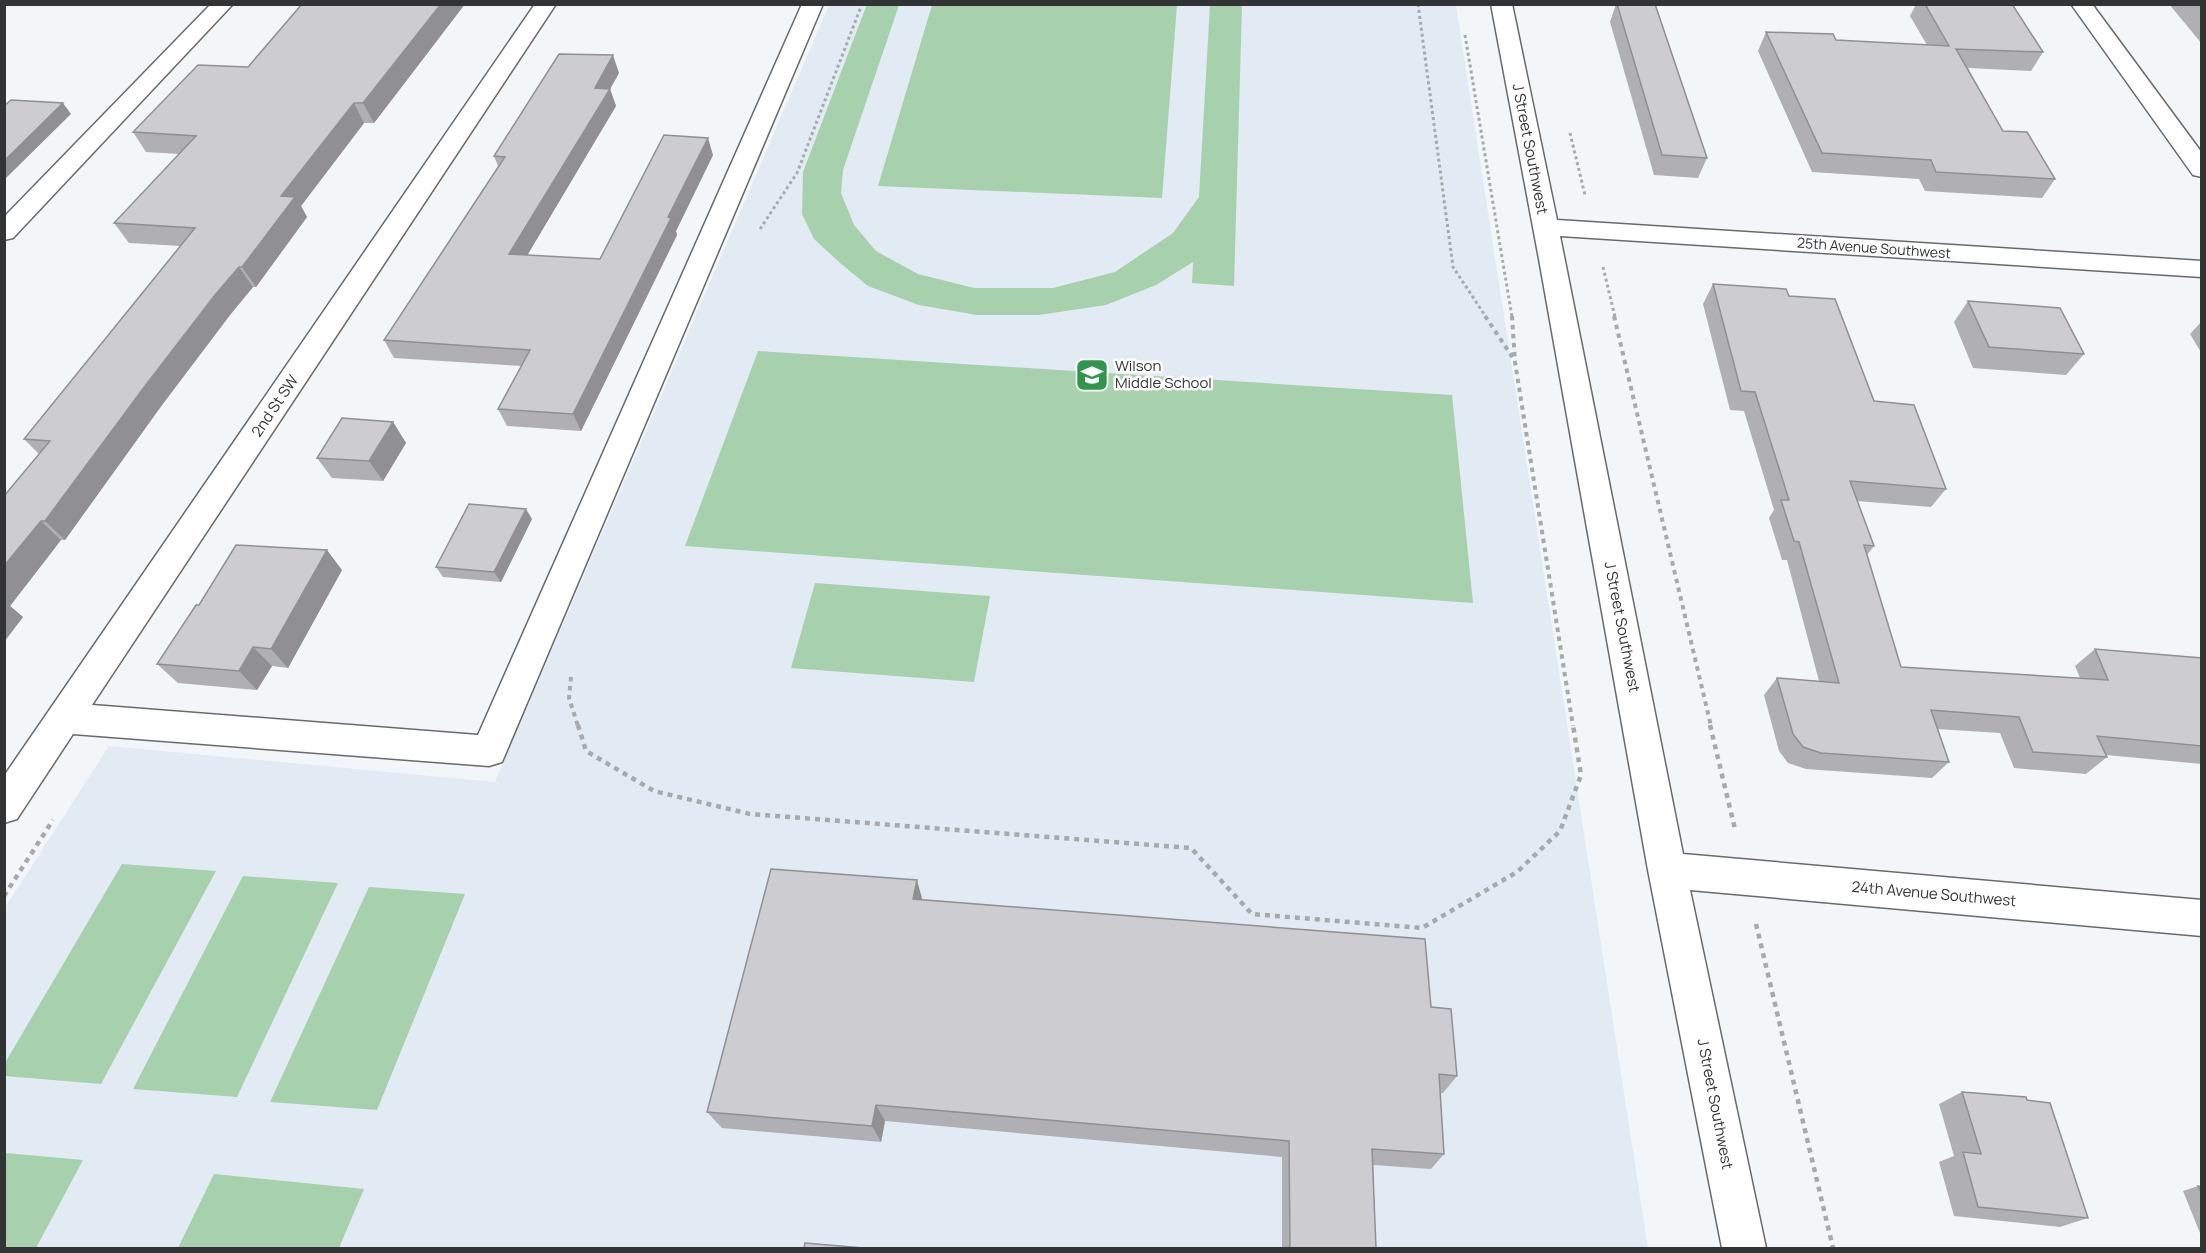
<svg xmlns="http://www.w3.org/2000/svg" width="2206" height="1253" font-family="Manrope,sans-serif">
<rect width="100%" height="100%" fill="#f3f6f9"/>
<!-- built -->
<path fill="#e2ebf4" d="M829 5H1456L1648 1248H5L4 909 109 746 495 782Z"/>
<!-- green -->
<path fill="#a7d0ac" d="M867 4 899 5 843 170 841 193 854 225 876 251 918 274 974 288H1053L1115 272 1173 233 1199 197 1210 5H1242L1234 286 1192 283 1193 262 1156 285 1106 305 1039 315H977L919 305 868 286 839 262 814 239 802 214 803 172Z
M932 5H1177L1162 198 878 186Z
M758 351 1452 395 1473 603 685 546Z
M815 583 990 596 974 682 791 668Z
M122 864 216 871 101 1084 5 1076V1063Z
M243 876 338 883 237 1097 133 1089Z
M369 887 465 894 377 1110 270 1102Z
M5 1153 83 1160 36 1248H5Z
M214 1174 364 1189 339 1248H178Z"/>
<g fill="none" stroke-linecap="round" stroke-linejoin="round">
<defs>
<path id="minor" d="M211 4H233L13 238 4 240V217Z
M535 4H556L92 705 478 735 802 4H823L502 762 489 766 73 734 17 819 4 823V776Z
M1491 4H1512L1557 220 2202 261V277L1560 236 1683 854 2202 900V936L1690 890 1766 1248H1722L1648 870 1539 259Z
M2071 4H2092L2202 153V177L2193 175Z"/>
</defs>
<!-- minor casing -->
<use href="#minor" stroke="#676a6d" stroke-width="3"/>
<!-- path-far2 -->
<path stroke="#a7a9ab" stroke-width="3" stroke-dasharray="3 3" stroke-linecap="butt" d="M1418 4 1453 267 1486 317
M1465 35 1512 317
M1570 133 1585 195
M760 229 797 173 862 4
M1603 267 1615 317"/>
<!-- path-far1 -->
<path stroke="#a7a9ab" stroke-width="4" stroke-dasharray="4.5 4.5" stroke-linecap="butt" d="M1485 316 1515 361
M1512 316 1515 362 1573 726
M1614 316 1711 726
M571 677 569 698 578 726"/>
<!-- path -->
<path stroke="#a7a9ab" stroke-width="4.5" stroke-dasharray="5 5" stroke-linecap="butt" d="M578 725 586 751 654 791 750 814 1191 848 1252 914 1422 928 1517 872 1560 831 1581 775 1573 725
M1710 725 1735 829
M4 896 53 820
M1756 924 1833 1248"/>
<!-- minor -->
<use href="#minor" fill="#fff" fill-rule="evenodd"/>
</g>
<!-- wall -->
<path fill="#b0b0b4" d="M465 4 374 123H364L301 206 307 217 256 287H253L230 315 162 405 65 540H61L10 606 23 617 4 642V496L39 454 24 439 180 246 129 243 114 223 179 154 146 152 133 132 248 67Z
M1616 4H1655L1707 158 1698 178 1654 175 1610 22Z
M1916 4H2012L2043 52 2031 71 1968 68 2003 131 2055 179 2042 198 1925 191 1919 179 1812 172 1758 51 1766 32 1836 40 1927 45 1910 16Z
M2169 4H2202V44Z
M619 73 610 89 616 106 527 255 600 259 713 155 676 231 677 235 581 431 507 426 498 409 522 366 394 358 384 340 498 166 494 156Z
M1713 284 1789 296 1874 401 1946 489 1931 507 1857 501 1874 546 1867 555 1901 667 2080 678 2075 666 2095 649 2202 658V764L2106 755 2107 757 2086 774 2014 768 2000 733 1937 729 1949 762 1932 778 1806 769 1788 763 1779 751 1764 695 1777 678 1819 681 1787 560H1782L1769 518 1774 510 1744 411 1730 410 1703 304Z
M1968 301 2084 354 2066 375 1973 368 1954 322Z
M2202 321V354L2190 334Z
M393 422 406 443 383 481 332 478 317 458Z
M532 519 501 582 443 577 436 567Z
M342 570 288 668 272 666 257 690 178 683 157 664Z
M923 900 1431 1007 1457 1076 1443 1093H1440L1444 1154 1431 1169 1373 1165 1376 1248H1282V1157L885 1121 881 1142 722 1128 707 1112Z
M1962 1092 2088 1218 2060 1227 1954 1216 1939 1162 1954 1156 1939 1104Z
M2198 1186 2202 1187V1238L2183 1191Z"/>
<!-- shaded-wall -->
<path fill="#909092" d="M441 4H465L374 123 363 103Z
M613 55 619 73 610 89 616 106 518 271 509 254 595 88Z
M63 103 71 114 4 180V161Z
M354 103 364 123 301 206 307 217 256 287 242 267 281 196Z
M708 138 713 155 676 231 677 235 581 431 573 414 668 217Z
M239 267 253 287 230 315 162 405 65 540 45 521 145 386 215 295Z
M393 422 406 443 383 481 369 461Z
M526 509 532 519 501 582 494 572Z
M41 521 61 540 10 606 23 617 4 642V566Z
M327 550 342 570 288 668 271 649Z
M253 647 272 666 257 690 239 671Z
M917 880 923 902 913 899Z
M876 1105 885 1121 881 1142 872 1126Z"/>
<!-- building -->
<path fill="#cdcdd1" stroke="#909092" stroke-width="1.5" d="M302 4H441L363 103H354L281 196 295 197 242 267H239L215 295 145 386 45 521H41L4 566V496L50 441 24 439 195 228 114 223 196 136 133 132 198 65 248 67Z
M1617 4H1655L1707 158 1662 155Z
M1925 4H2012L2043 52 1956 49 2003 131 2027 132 2055 179 1936 172 1931 160 1822 153 1766 32 1833 34 1836 40 1949 46Z
M559 54 613 55 595 88 610 89 509 254 600 259 664 135 708 138 668 217 671 218 573 414 498 409 530 350 384 340 505 157 494 156Z
M11 100 63 103 4 161V106Z
M1713 284 1786 289 1789 296 1835 299 1874 401 1914 405 1946 489 1850 481 1874 546 1864 545 1901 667 2108 680 2095 649 2202 658V746L2097 736 2107 757 2033 752 2019 717 1931 710 1949 762 1821 753 1803 747 1793 734 1777 678 1839 683 1799 542 1794 541 1781 500H1789L1755 392 1741 391Z
M1968 301 2060 308 2084 354 1989 347Z
M342 418 393 422 369 461 317 458Z
M469 504 526 509 494 572 436 567Z
M236 545 327 550 271 649 253 647 239 671 157 664 196 605H199Z
M771 869 917 880 913 899 1425 939 1431 1007 1451 1009 1457 1076 1439 1074 1444 1154 1372 1149 1376 1248H1290L1289 1141 876 1105 872 1126 707 1112Z
M1962 1092 2026 1097 2027 1100 2050 1103 2088 1218 1978 1207 1963 1152 1981 1154Z
M2198 1186 2202 1187V1194Z
M805 1243 864 1248H804Z"/>
<!-- icons -->
<defs>
<symbol id="school-square" viewBox="-11 -11 22 22"><rect x="-9" y="-9" width="18" height="18" rx="4" fill="#30964c" stroke="#fff"/><path d="M0-5L7-2L0 1L-7-2ZM-4 1L0 2.5L4 1V4Q0 6-4 4Z" fill="#fff"/></symbol>
</defs>
<g fill-rule="evenodd">
<use href="#school-square" x="1073" y="356" width="38" height="38"/>
</g>
<g text-anchor="middle" stroke-width="5" stroke-linejoin="round" paint-order="stroke">
<!-- far-street labels -->
<g font-size="14" fill="#313334" stroke="#fff">
<text transform="translate(1874 248) rotate(4)" y="5">25th Avenue Southwest</text>
</g>
<!-- street labels -->
<g font-size="15" fill="#313334" stroke="#fff">
<text transform="translate(1530 149) rotate(79)" y="5">J Street Southwest</text>
<text transform="translate(275 406) rotate(-56)" y="5">2nd St SW</text>
<text transform="translate(1622 627) rotate(79)" y="5">J Street Southwest</text>
<text transform="translate(1934 894) rotate(5)" y="5">24th Avenue Southwest</text>
<text transform="translate(1715 1104) rotate(79)" y="5">J Street Southwest</text>
</g>
<!-- poi labels -->
<g font-size="15" fill="#313334" stroke="#fff" text-anchor="start">
<text x="1115" y="371">Wilson<tspan x="1115" dy="17">Middle School</tspan></text>
</g>
</g>
<!-- border -->
<rect width="2206" height="1253" fill="none" stroke="#313334" stroke-width="12"/>
</svg>
